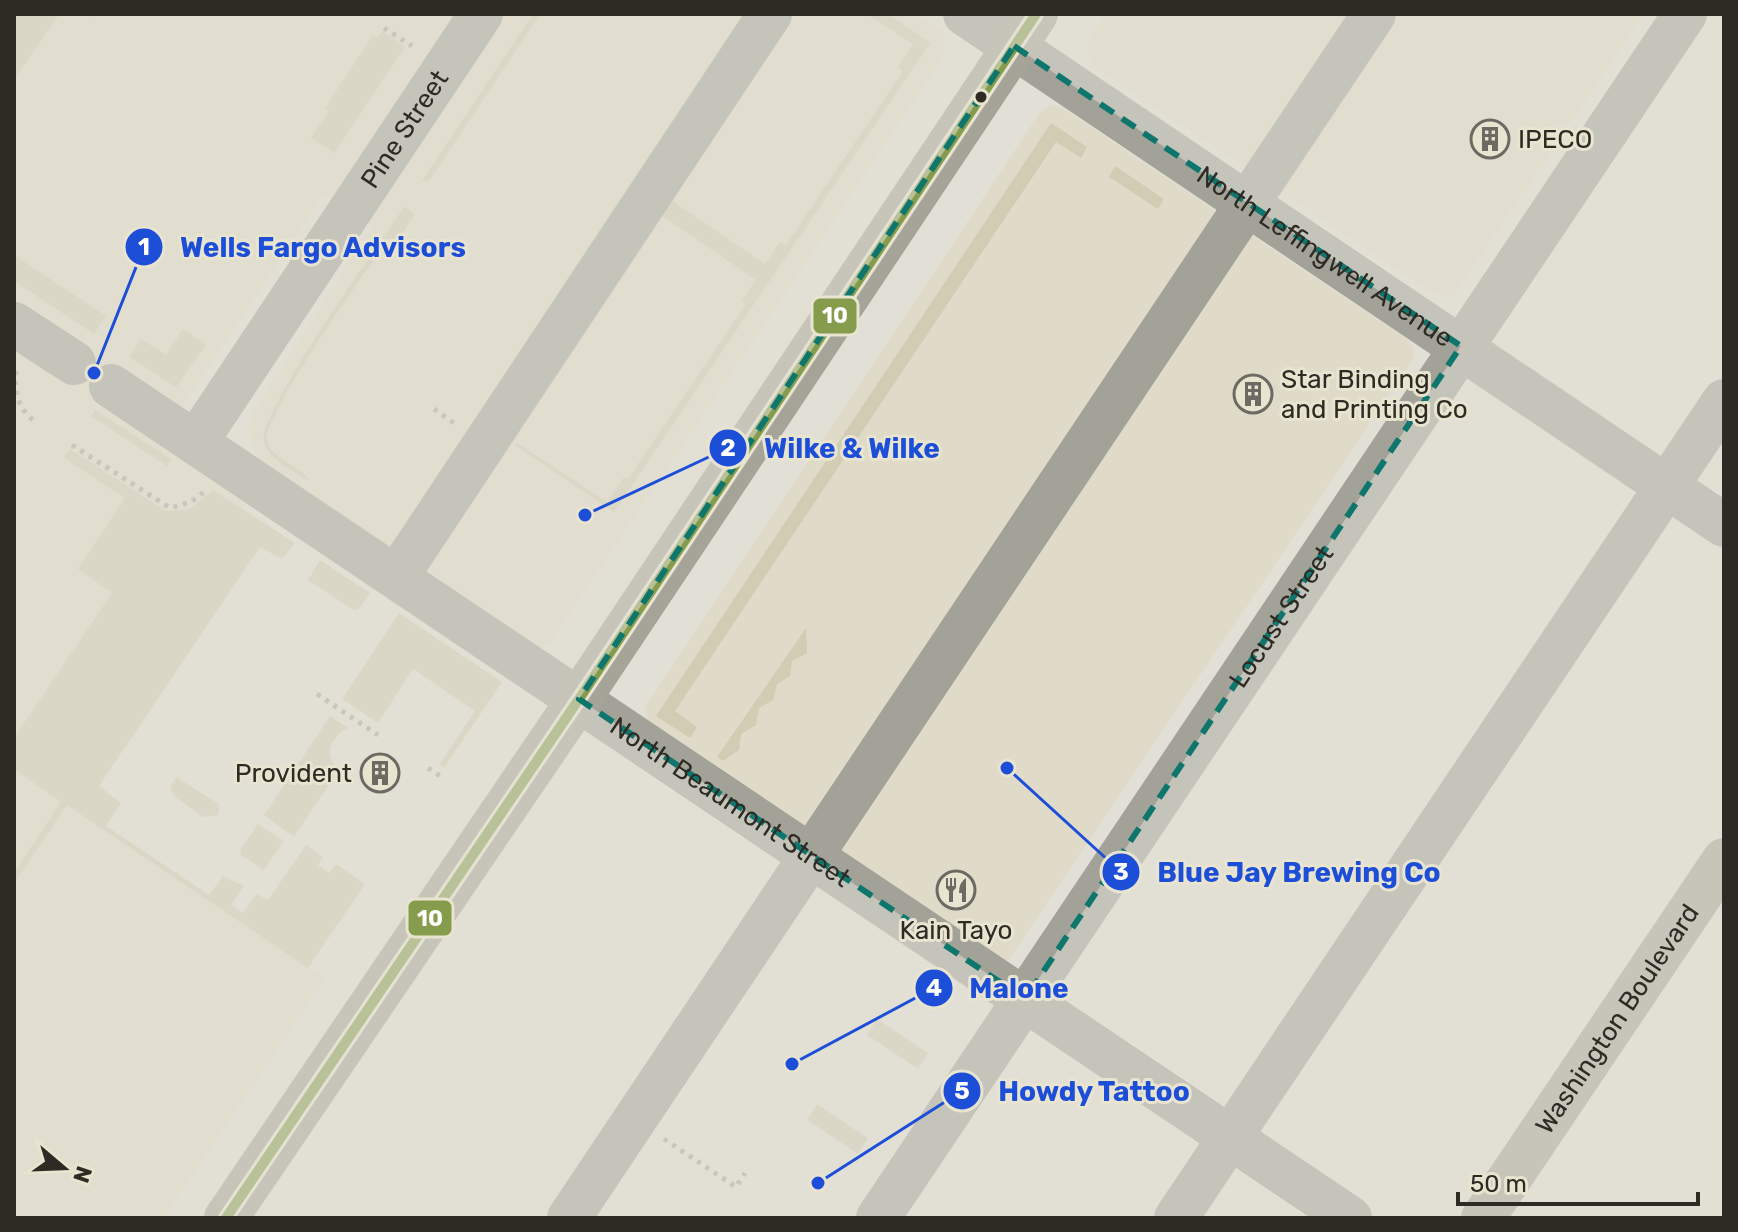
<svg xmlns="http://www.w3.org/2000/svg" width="1738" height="1232" font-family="Rubik,sans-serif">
<rect width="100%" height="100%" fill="#e2e0d6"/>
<!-- built -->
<path fill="#dfdbc8" d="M14 14H917L940 29 946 39 944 57 550 643 538 648 258 461 248 431 251 415 372 226 325 194 161 439 249 499 53 795 325 979 164 1218H14Z
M1105 14H1644L1452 298 1434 294 1092 65 1085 48Z
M1051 104 1067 111 1408 340 1415 350 1414 358 1007 962 648 720 644 709 1040 112Z"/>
<!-- green -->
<path fill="#d1ccb3" d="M14 14 58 16 14 80Z
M533 14H540L429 181H422Z
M867 14H888L930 43 614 512 516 446 517 443 607 502 624 477 628 479 746 304 742 301 756 280 658 213 668 198 765 264 780 242 786 245 903 71 898 67 913 44Z
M382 31 405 47 334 153 311 138 329 111 325 108 373 35 377 38Z
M1051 123 1087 147 1081 158 1056 142 675 711 697 727 690 738 656 716Z
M1115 166 1164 199 1158 209 1109 177Z
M404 207 415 214 396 242 389 238C369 267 263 414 267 440 270 460 303 466 309 481 294 471 268 460 264 441 257 414 382 240 404 207Z
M14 255 106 316 94 334 14 281Z
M183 329 206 345 176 387 129 357 141 339 166 355Z
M95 410 171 459 167 466 91 416Z
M70 449 166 511 190 509 213 490 295 543 282 559 260 547 99 786 121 803 106 826 209 895 223 876 244 886 231 905 243 913 257 894 268 900 306 845 323 857 318 865 329 873 336 864 365 884 308 968 67 805 14 883V873L61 802 14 769V738L112 593 78 569 125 498 64 458Z
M320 560 370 593 358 610H353L308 580Z
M399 613 502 682 444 768 439 765 475 711 413 669 378 723 342 699Z
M806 628 807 653 792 661 790 676 777 684 773 700 759 708 756 725 741 734 739 750 723 761 717 757Z
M330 716 348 728C330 737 323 756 339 770L294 837 264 815Z
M176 777 219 804 218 815 203 817 175 797 170 787Z
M258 824 284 841 264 870 241 855 240 850Z
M877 1019 928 1053 918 1069 867 1035Z
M817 1104 868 1138 858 1154 807 1120Z"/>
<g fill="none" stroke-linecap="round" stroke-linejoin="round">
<!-- path -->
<path stroke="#aaa89f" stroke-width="5" stroke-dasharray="4 6" stroke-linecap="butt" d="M92 14 93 15
M384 28 412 46
M16 371C14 392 18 410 36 422
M434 409 454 423
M72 445 170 508 191 502 204 492
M317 694 378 735
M428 768 443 778
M664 1139 736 1187 745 1173"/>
<!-- minor -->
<g stroke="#a3a299" stroke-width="44">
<path id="s1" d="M965 14 1724 525"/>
<path d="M14 324 74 363"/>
<path id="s2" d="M111 386 1350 1218"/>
<path id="s3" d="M196 442 481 14"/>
<path d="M397 576 770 14"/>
<path d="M569 1218 1374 14"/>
<path id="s4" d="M878 1218 1685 14"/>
<path d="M1176 1218 1724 401"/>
</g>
<!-- major -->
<g stroke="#a6a499" stroke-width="44">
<path d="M226 1218 579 699 1036 14"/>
<path id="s5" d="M1483 1218 1724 860"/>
</g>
<defs>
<path id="bus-1" d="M226 1218 579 699 1036 14"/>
</defs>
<!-- bus-1 casing -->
<use href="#bus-1" stroke="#e8e4d0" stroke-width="16"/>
<!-- bus-1 -->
<use href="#bus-1" stroke="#869c4d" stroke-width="10"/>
</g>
<!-- marked area -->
<path d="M0 0H1738V1232H0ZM1014 46 1461 346 1025 999 579 699Z" fill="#e2e0d6" fill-opacity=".55" fill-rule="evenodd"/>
<path fill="none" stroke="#0f766e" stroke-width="6" stroke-dasharray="16 10" stroke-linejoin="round" d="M1014 46 1461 346 1025 999 579 699Z"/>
<!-- icons -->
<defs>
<symbol id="building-ring" viewBox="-11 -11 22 22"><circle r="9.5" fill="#e8e4d0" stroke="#6c6a62" stroke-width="1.5"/><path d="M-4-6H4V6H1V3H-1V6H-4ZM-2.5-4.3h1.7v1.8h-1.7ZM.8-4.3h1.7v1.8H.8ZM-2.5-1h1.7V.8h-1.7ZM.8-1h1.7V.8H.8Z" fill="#6c6a62"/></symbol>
<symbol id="restaurant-ring" viewBox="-11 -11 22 22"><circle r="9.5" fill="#e8e4d0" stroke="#6c6a62" stroke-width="1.5"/><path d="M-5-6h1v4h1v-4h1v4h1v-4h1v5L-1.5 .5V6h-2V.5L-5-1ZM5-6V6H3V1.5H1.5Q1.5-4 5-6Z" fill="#6c6a62"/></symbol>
</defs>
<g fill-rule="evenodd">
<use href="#building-ring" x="1468" y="117" width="44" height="44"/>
<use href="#building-ring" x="1231" y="372" width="44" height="44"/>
<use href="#building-ring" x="358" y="751" width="44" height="44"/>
<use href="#restaurant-ring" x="934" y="868" width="44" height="44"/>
</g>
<!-- markers -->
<circle fill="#2d2b24" stroke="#e8e4d0" stroke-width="3" cx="981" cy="97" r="7"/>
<g text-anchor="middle" stroke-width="6" stroke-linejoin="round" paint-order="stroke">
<!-- street labels -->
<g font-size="26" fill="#2d2b24" stroke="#e8e4d0">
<text dy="9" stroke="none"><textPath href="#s3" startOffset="376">Pine Street</textPath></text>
<text dy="9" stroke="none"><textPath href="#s1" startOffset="434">North Leffingwell Avenue</textPath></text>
<text dy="9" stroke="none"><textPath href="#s4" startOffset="724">Locust Street</textPath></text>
<text dy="9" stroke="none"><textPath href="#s2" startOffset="746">North Beaumont Street</textPath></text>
<text dy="9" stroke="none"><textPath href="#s5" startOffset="240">Washington Boulevard</textPath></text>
</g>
<!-- poi labels -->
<g font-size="26" fill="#2d2b24" stroke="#e8e4d0" text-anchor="start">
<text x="1518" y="148">IPECO</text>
<text x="1281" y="388">Star Binding<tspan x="1281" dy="30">and Printing Co</tspan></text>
<text x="352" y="782" text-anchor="end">Provident</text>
<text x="956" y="939" text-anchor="middle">Kain Tayo</text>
</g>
</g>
<!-- callouts -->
<path fill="none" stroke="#1d4ed8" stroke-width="3" d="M94 373L144 247M585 515L728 448M1007 768L1121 872M792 1064L934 988M818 1183L962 1091"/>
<g fill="#1d4ed8" stroke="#e8e4d0" stroke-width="3">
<circle cx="94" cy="373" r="8"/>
<circle cx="585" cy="515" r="8"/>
<circle cx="1007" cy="768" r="8"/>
<circle cx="792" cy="1064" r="8"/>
<circle cx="818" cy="1183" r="8"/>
<circle cx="144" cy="247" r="20"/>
<circle cx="728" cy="448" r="20"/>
<circle cx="1121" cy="872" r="20"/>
<circle cx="934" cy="988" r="20"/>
<circle cx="962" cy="1091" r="20"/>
</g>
<g font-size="24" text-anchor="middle" font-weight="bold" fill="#fff">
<text x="144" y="255">1</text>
<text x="728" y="456">2</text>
<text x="1121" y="880">3</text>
<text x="934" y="996">4</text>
<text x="962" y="1099">5</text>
</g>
<g font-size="28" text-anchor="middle" font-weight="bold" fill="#1d4ed8" stroke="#e8e4d0" stroke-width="6" stroke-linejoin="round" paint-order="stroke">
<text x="323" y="257">Wells Fargo Advisors</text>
<text x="852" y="458">Wilke &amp; Wilke</text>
<text x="1299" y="882">Blue Jay Brewing Co</text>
<text x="1019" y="998">Malone</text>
<text x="1094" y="1101">Howdy Tattoo</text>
</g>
<g stroke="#e8e4d0" stroke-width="3">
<rect x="812" y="297" width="46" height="38" rx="8" fill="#869c4d"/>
<rect x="407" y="899" width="46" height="38" rx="8" fill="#869c4d"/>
</g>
<g font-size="22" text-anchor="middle" font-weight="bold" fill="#fff">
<text x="835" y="323">10</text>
<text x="430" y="926">10</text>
</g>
<!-- border -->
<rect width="1738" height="1232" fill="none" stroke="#2d2b24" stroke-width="32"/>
<!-- north arrow -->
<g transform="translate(64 1168) rotate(109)" stroke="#e8e4d0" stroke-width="6" paint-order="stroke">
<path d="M0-6L14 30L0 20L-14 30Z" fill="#2d2b24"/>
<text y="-12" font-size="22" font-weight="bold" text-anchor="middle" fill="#2d2b24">N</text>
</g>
<!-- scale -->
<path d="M1458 1192v12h240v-12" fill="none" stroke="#2d2b24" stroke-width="4"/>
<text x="1470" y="1192" font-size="24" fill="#2d2b24" stroke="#e8e4d0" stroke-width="6" paint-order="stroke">50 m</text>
</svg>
